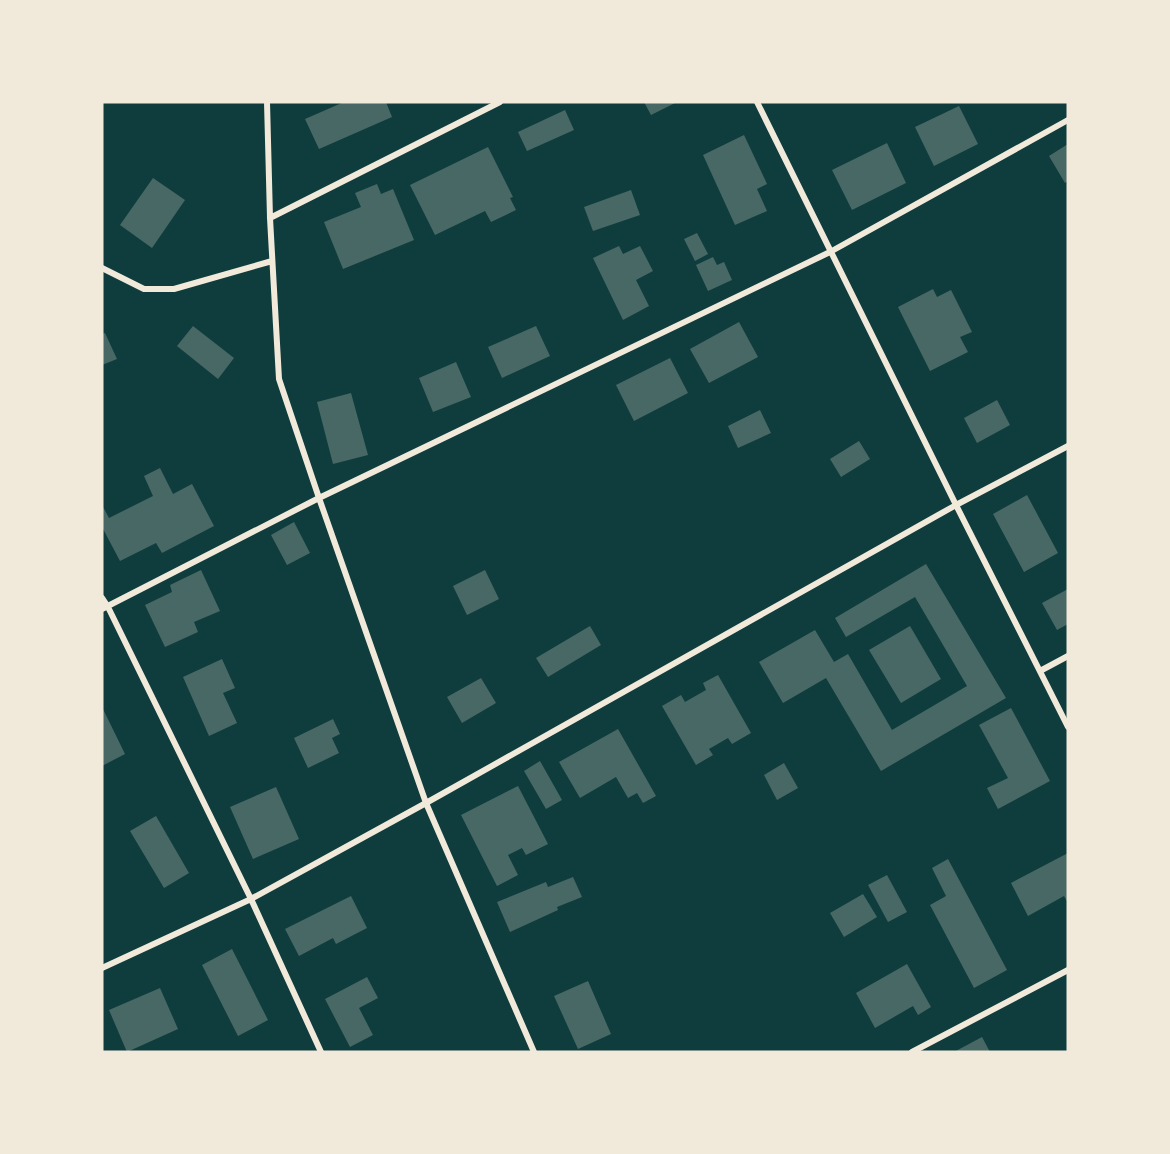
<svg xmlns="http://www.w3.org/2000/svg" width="1170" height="1154" font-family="'Fira Sans Condensed',sans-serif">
<rect width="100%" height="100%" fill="#0f3d3e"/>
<!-- building -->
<path fill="#486865" d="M344 102H386L392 117 319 149 305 119Z
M644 102H677L651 115Z
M959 106 978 144 934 166 915 127Z
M565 110 574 130 527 151 518 132Z
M744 135 767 184 757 189 767 211 735 225 703 155Z
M887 143 906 183 852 210 832 170Z
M1068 144V181L1065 183 1049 156Z
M488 147 513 197 510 198 516 210 491 222 485 211 435 235 410 185Z
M153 178 185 200 152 248 120 225Z
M377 184 381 194 393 189 414 240 343 269 324 222 361 207 355 193Z
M631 190 640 215 593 231 584 207Z
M697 233 708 254 695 261 684 239Z
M619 246 623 254 640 246 653 271 636 280 649 306 623 320 593 258Z
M713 257 717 265 724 262 732 280 708 291 696 265Z
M933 289 937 297 951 290 972 332 960 337 968 352 930 371 898 307Z
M739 322 758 357 709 383 690 349Z
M193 326 234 358 218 379 177 346Z
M536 326 550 356 502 378 488 347Z
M105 333 117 359 102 365V334Z
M670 358 688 393 634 421 616 385Z
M456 362 471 397 433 412 419 378Z
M351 393 368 455 333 464 317 402Z
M997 400 1010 425 977 443 964 418Z
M760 410 771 433 738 448 728 426Z
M859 441 870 459 841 477 830 459Z
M160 468 173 494 192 484 214 526 162 553 156 543 120 561 102 527V505L109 518 153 496 144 476Z
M1027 495 1058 553 1024 572 993 514Z
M294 522 310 553 287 565 271 535Z
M926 564 1006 698 881 771 826 678 783 703 759 662 815 630 834 662 848 654 892 730 967 686 915 597 846 637 835 618Z
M201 570 220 611 194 622 198 632 165 647 145 605 172 592 170 585Z
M485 570 499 599 467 615 453 586Z
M1068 589V624L1057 630 1042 603Z
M590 626 601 645 548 677 536 658Z
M910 626 941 679 901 703 869 650Z
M222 659 235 688 223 693 237 723 209 736 183 677Z
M718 675 751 733 732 744 728 738 709 749 713 755 696 765 662 706 681 695 685 702 706 690 703 683Z
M481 678 496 703 462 723 447 697Z
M102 707 125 754 102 766Z
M1011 708 1050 781 998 809 987 788 1008 778 979 725Z
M333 719 340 734 332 738 339 753 308 768 294 738Z
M618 729 656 796 643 803 637 793 628 798 616 777 580 798 559 762Z
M540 761 562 800 546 809 524 771Z
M784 763 798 788 777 800 764 775Z
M518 786 548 844 526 855 522 848 508 855 518 875 497 886 461 815Z
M276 787 299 839 253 859 230 807Z
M156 816 189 873 164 888 130 831Z
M1068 853V903L1064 896 1028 916 1011 883Z
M948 859 1007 970 974 988 930 905 946 896 932 868Z
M887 875 907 912 888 922 868 885Z
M573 877 582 897 557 907 558 910 510 932 497 902 546 882 548 887Z
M863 894 877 917 844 937 830 913Z
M351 896 367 928 336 944 333 938 299 956 285 929Z
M232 949 268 1020 238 1036 202 965Z
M907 964 931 1007 918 1015 913 1006 875 1028 856 993Z
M367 977 378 998 359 1008 373 1035 350 1047 325 999Z
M588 981 611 1034 578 1049 554 996Z
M160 988 178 1029 127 1052 109 1010Z
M982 1037 990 1052H954Z"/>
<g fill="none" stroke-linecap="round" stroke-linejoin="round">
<!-- minor -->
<path stroke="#f1e9da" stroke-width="6" d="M267 102 270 218 279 379 319 498 426 803 534 1052
M757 102 956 505 1068 727
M270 218 500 102
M102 268 144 289H174L272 261
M102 598 108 607 251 899 321 1052
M102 609 319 498 830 252 1068 120
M1040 671 1068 656
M102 968 251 899 426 803 956 505 1068 446
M912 1052 1068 970"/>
</g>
<!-- border -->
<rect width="1170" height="1154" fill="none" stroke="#f1e9da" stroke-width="207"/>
</svg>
